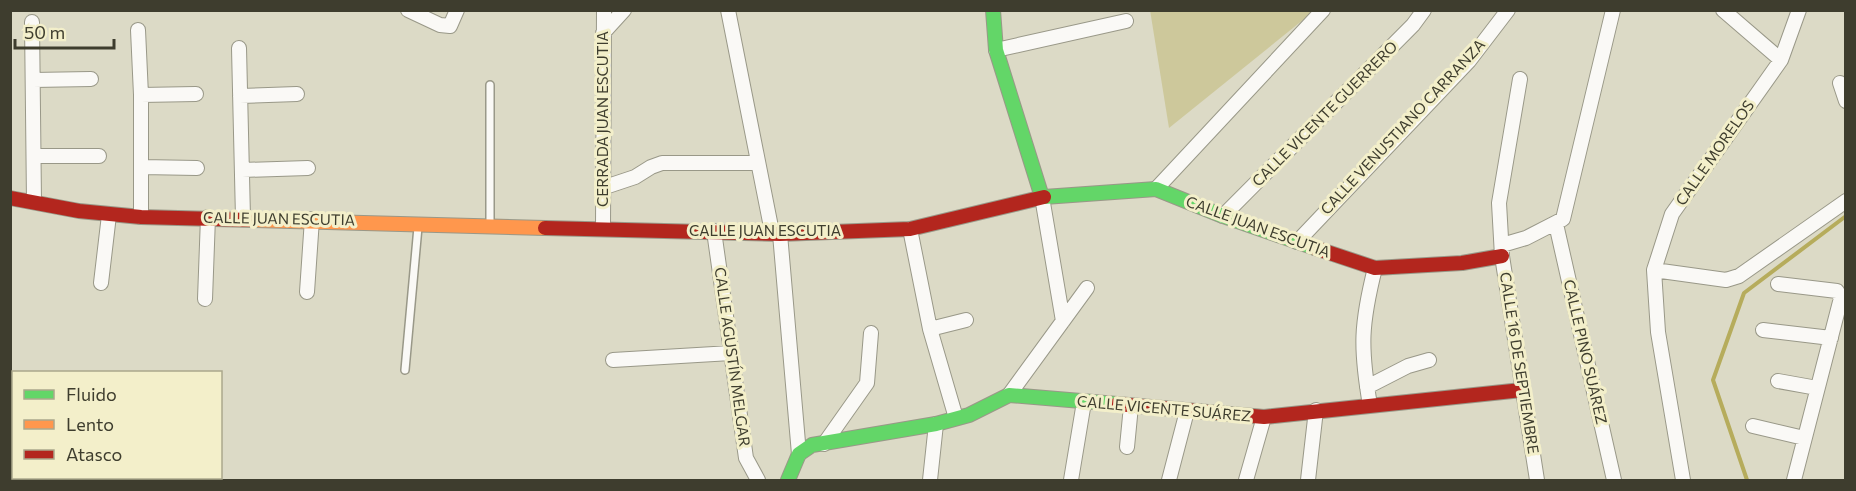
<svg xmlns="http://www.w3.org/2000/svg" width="1856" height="491" font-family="Commissioner,sans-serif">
<rect width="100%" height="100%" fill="#dcdac6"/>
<!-- green -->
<path fill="#cdc89b" d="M1150 10 1314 11 1169 128Z"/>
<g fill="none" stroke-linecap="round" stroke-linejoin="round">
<!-- stream -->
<path stroke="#b6ac5c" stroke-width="4" d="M1747 480 1713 380 1744 293 1846 216"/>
<defs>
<path id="lane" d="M490 225V85
M405 370 418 227"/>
<path id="street" d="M408 10 440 25 450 26 457 10
M728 10 772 232
M1723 10 1781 60
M32 22 34 202
M138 30 141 95V217
M603 33 624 10
M239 48 243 218
M996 50 1126 21
M1520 79 1499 203 1502 256 1537 480
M33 80 91 79
M1840 83 1846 101
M141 95 196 94
M240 96 297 94
M34 156H99
M142 167 197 168
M242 170 308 168
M602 188 635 177 651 167 662 163H758
M1156 189 1323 10
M1042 197 1063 321
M1223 216 1413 25 1424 10
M1556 224 1614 480
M603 228 604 10
M910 229 930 329 956 418
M714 231 746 458 758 480
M780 234 799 454
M1297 242 1469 61 1508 10
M1502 245 1526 238 1563 219 1613 10
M1654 270 1726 280 1739 276 1846 201
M101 283 109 215
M1778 284 1837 291 1841 298 1794 480
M307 292 312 219
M205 299 208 217
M930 329 966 320
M1763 330 1831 338
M613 360 731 353
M1778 381 1817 388
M1367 387 1408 366 1429 360
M1009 395 1087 288
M1370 405C1360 347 1361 324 1375 268
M1753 426 1804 438
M824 444 867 383 871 333
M1127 447 1131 406
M930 480 936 424
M1071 480 1084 402
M1169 480 1187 411
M1246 480 1264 417
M1308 480 1316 410
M1683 480 1658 332 1654 270 1672 214 1781 60 1799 10"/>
<path id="fast" d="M993 10 996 50 1042 197
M1044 197 1156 189 1223 216 1315 248
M10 462 14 464
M788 480 799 454 812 445 936 424 969 415 1009 395 1117 404"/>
<path id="slow" d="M252 220 545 228
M40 478 46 480"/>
<path id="jam" d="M10 198 79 211 141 217 252 220
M545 228 780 234 910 229 1044 197
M1315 248 1375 268 1462 263 1502 256
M1117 404 1264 417 1522 390"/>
</defs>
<!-- lane casing -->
<use href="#lane" stroke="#999888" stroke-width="10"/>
<!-- street casing -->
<use href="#street" stroke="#999888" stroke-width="16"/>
<!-- fast casing -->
<use href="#fast" stroke="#999888" stroke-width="16"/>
<!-- slow casing -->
<use href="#slow" stroke="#999888" stroke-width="16"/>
<!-- jam casing -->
<use href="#jam" stroke="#999888" stroke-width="16"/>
<!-- lane -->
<use href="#lane" stroke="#faf9f6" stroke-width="7"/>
<!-- street -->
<use href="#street" stroke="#faf9f6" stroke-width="14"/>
<!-- fast -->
<use href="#fast" stroke="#63d668" stroke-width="14"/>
<!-- slow -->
<use href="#slow" stroke="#ff974d" stroke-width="14"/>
<!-- jam -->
<use href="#jam" stroke="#b3261e" stroke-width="14"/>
</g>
<g text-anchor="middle" stroke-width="6" stroke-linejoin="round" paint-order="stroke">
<!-- street labels -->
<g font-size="15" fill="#3e3d2e" stroke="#f3efca">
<text transform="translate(1325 114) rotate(-45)" y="5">CALLE VICENTE GUERRERO</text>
<text transform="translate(603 119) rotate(-90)" y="5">CERRADA JUAN ESCUTIA</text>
<text transform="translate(1403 127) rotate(-47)" y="5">CALLE VENUSTIANO CARRANZA</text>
<text transform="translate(1715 153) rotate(-55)" y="5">CALLE MORELOS</text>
<text transform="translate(279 219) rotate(1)" y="5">CALLE JUAN ESCUTIA</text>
<text transform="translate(1258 227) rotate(20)" y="5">CALLE JUAN ESCUTIA</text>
<text x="765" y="236">CALLE JUAN ESCUTIA</text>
<text transform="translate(1585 352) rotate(77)" y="5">CALLE PINO SUÁREZ</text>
<text transform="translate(732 357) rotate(82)" y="5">CALLE AGUSTÍN MELGAR</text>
<text transform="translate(1519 363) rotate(81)" y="5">CALLE 16 DE SEPTIEMBRE</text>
<text transform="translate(1164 409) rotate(5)" y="5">CALLE VICENTE SUÁREZ</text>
</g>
</g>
<!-- border -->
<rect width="1856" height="491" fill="none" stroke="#3e3d2e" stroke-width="24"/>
<!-- legend -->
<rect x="12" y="371" width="210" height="108" fill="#f3efca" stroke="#aba88c" stroke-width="1.5"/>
<rect x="24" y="390" width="30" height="9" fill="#63d668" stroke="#aba88c" stroke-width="1.5"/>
<text x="66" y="401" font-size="18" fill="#3e3d2e">Fluido</text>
<rect x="24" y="420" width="30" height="9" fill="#ff974d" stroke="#aba88c" stroke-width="1.5"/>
<text x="66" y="431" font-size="18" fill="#3e3d2e">Lento</text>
<rect x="24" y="450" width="30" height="9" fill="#b3261e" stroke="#aba88c" stroke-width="1.5"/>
<text x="66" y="461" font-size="18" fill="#3e3d2e">Atasco</text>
<!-- scale -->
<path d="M15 39v9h99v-9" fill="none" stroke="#3e3d2e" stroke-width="3"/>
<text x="24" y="39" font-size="18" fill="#3e3d2e" stroke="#f3efca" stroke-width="4.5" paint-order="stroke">50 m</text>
</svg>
